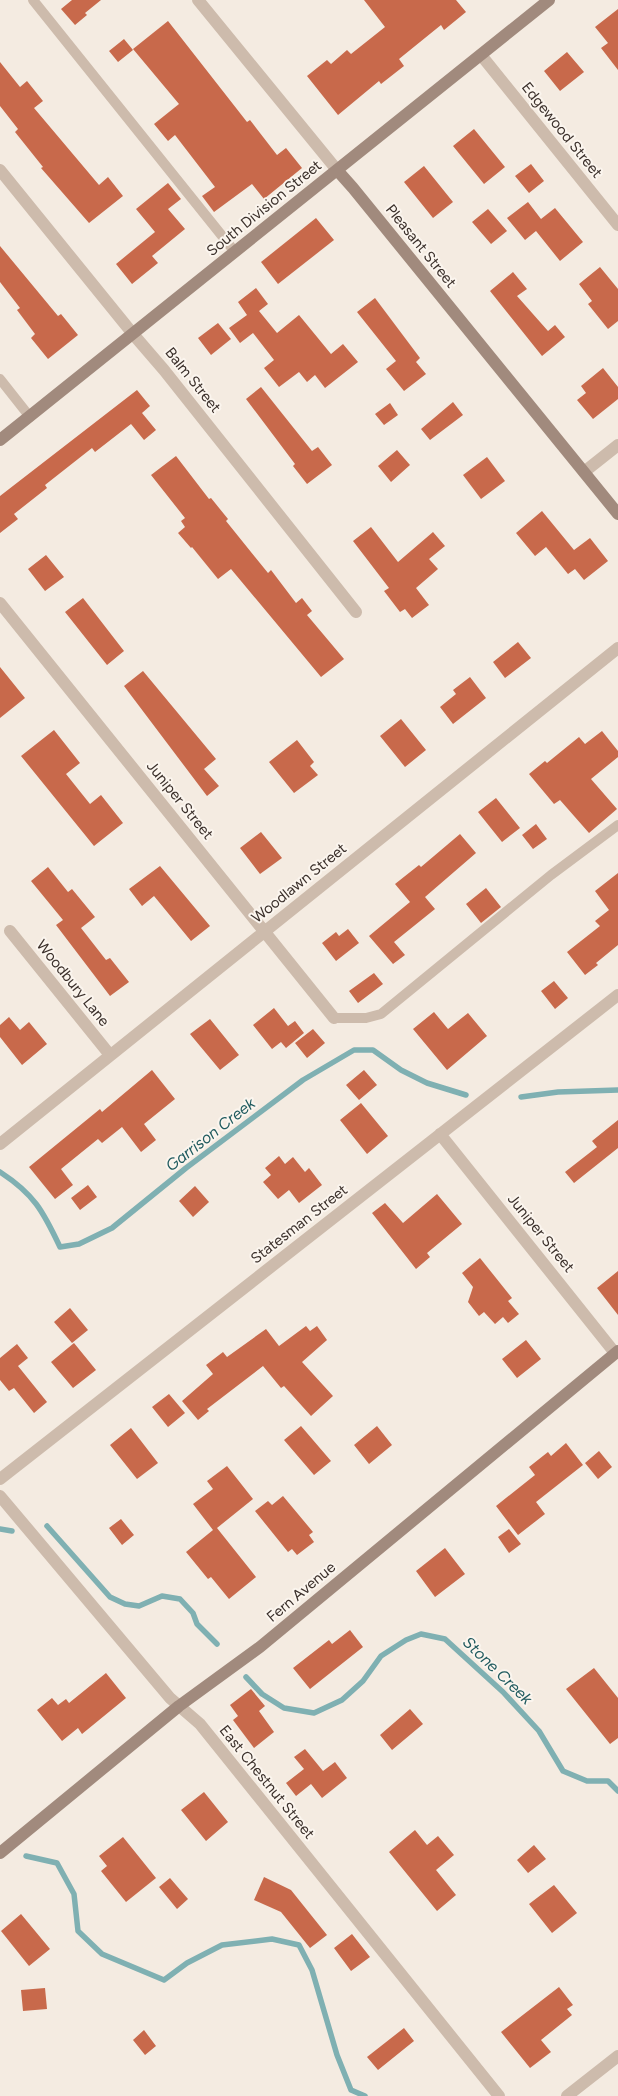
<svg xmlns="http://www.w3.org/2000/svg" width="618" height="2096" font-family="Figtree,sans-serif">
<rect width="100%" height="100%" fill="#f4ebe1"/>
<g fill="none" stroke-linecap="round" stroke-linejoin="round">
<!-- stream -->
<path stroke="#7fb0b2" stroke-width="5.5" d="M521 1097 558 1092 618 1090
M0 1172C34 1194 43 1211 60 1247L79 1244 112 1228 186 1168 303 1080 354 1050H373L401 1070 427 1083 466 1095
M47 1526 110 1597 125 1604 139 1606 162 1596 180 1599 193 1613 197 1624 217 1644
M0 1529 12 1531
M246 1677 262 1694 284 1708 314 1713 342 1700 363 1681 381 1656 406 1640 421 1634 445 1639 503 1692 539 1731 563 1771 587 1781H608L618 1791
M26 1856 57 1863 74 1894 78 1931 102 1954 164 1980 187 1963 222 1945 272 1939 299 1945 312 1970 337 2055 351 2090 365 2096"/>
</g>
<!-- building -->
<path fill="#c8694b" d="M72 0H101L85 13 87 15 75 25 61 9Z
M364 0H456L466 12 444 30 441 25 399 59 404 66 381 84 379 81 338 115 307 76 327 60 331 64 347 50 351 54 385 27Z
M618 9V70L601 48 608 43 595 27Z
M168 21 247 122 250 120 277 155 286 148 302 168 264 199 252 184 214 212 202 196 215 187 175 135 168 141 154 124 179 104 133 49Z
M124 39 133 50 118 62 109 51Z
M567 52 584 72 560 91 544 71Z
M0 62 20 87 27 81 43 101 34 108 99 185 108 177 123 196 89 223 41 168 43 167 15 132 18 129 0 106Z
M474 129 505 167 484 184 453 146Z
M531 164 544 181 529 193 515 176Z
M424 166 453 202 433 218 404 182Z
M168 183 181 199 168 209 185 229 152 256 158 263 132 284 116 264 155 232 136 209Z
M528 202 541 219 555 208 583 242 560 261 536 231 525 240 507 218Z
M488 209 507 231 491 244 472 222Z
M316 218 334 240 278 284 261 262Z
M0 246 58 316 61 314 78 335 48 359 31 338 35 334 17 310 20 308 0 282Z
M600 267 618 289V321L608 329 588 304 592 301 579 284Z
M513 272 527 289 517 296 548 331 555 325 565 337 542 356 490 291Z
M256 288 268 304 259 311 277 333 299 315 331 354 343 344 358 362 325 388 315 375 307 382 299 372 279 387 264 368 274 360 253 333 240 343 229 328 247 315 238 302Z
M375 298 420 358 416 362 426 374 404 391 386 369 396 361 357 312Z
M218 323 231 339 211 355 198 338Z
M603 368 618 387V399L593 419 577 400 586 393 581 386Z
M261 387 312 451 318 447 332 465 307 484 293 466 295 464 246 399Z
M137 390 150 406 142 413 156 430 144 440 131 424 95 452 92 448 45 485 47 488 14 514 18 519 0 533V496Z
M453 402 463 415 430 440 421 429Z
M390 403 398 415 384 425 375 414Z
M397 450 410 465 391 482 378 466Z
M176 456 209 499 211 498 228 519 226 521 268 573 271 570 296 603 302 598 312 611 307 615 344 659 321 677 231 569 218 579 192 547 191 548 178 533 185 527 181 521 185 518 151 475Z
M487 457 505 481 481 499 463 475Z
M542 511 574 550 590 538 608 561 584 580 575 569 568 574 546 547 535 556 516 533Z
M371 527 398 562 433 532 445 546 429 559 438 569 416 588 429 605 412 618 405 609 400 612 384 591 389 588 353 541Z
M46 555 64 577 45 591 28 569Z
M83 598 124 651 107 665 65 612Z
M518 642 531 658 505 678 493 662Z
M0 667 25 698 0 718Z
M143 671 216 759 204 769 219 786 207 796 124 686Z
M470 677 486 698 453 724 440 707 456 694 453 690Z
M401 719 426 750 405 767 380 736Z
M54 730 80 763 66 774 90 804 101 795 123 823 94 846 21 756Z
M602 731 618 751V757L591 779 617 809 589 833 560 800 554 804 529 774 545 761 547 763 579 737 585 744Z
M297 740 314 762 310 766 318 775 294 793 269 762Z
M496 798 520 828 502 842 478 812Z
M536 824 547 839 533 849 522 835Z
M261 832 282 858 260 874 240 848Z
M460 834 476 853 425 897 435 909 394 942 405 955 393 964 369 936 410 902 395 884 419 865 421 867Z
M160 866 210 926 191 941 154 896 142 906 129 889Z
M48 867 68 892 72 889 95 917 81 928 106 960 110 958 129 982 110 996 56 925 63 920 31 881Z
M618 873V945L596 963 598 965 585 975 567 952 600 926 595 921 609 910 595 891Z
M486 888 501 907 481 923 466 904Z
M348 929 359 943 336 961 322 943 336 932 339 936Z
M374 973 383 984 358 1003 349 991Z
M554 981 568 998 555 1009 541 991Z
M274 1008 288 1026 295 1021 304 1033 286 1048 281 1042 272 1049 253 1025Z
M434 1012 448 1029 468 1013 487 1036 447 1070 413 1029Z
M9 1017 20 1030 29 1022 47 1044 22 1065 0 1037V1025Z
M210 1019 239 1055 220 1070 190 1034Z
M313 1029 325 1043 307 1058 295 1043Z
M152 1070 175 1099 144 1124 156 1140 141 1152 122 1127 102 1143 98 1139 61 1169 73 1185 55 1199 29 1167 100 1109 102 1112Z
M364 1070 377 1085 359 1100 346 1085Z
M361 1103 388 1136 367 1154 340 1120Z
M618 1120V1148L574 1183 565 1172 597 1147 592 1141Z
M279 1156 285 1164 293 1157 305 1172 309 1168 322 1185 299 1203 289 1190 278 1199 263 1182 271 1175 265 1168Z
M88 1185 97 1197 80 1210 71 1198Z
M195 1186 209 1202 193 1217 179 1201Z
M437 1194 462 1224 427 1253 430 1257 416 1269 372 1213 385 1203 403 1223Z
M480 1258 512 1298 508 1301 519 1314 508 1323 503 1317 495 1324 484 1312 479 1316 468 1302 473 1287 462 1273Z
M618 1271V1315L597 1288Z
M70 1308 88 1330 72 1343 54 1322Z
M306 1326 310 1331 317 1326 327 1340 302 1362 333 1396 311 1416 284 1386 281 1388 263 1366 207 1409 209 1411 198 1420 182 1401 213 1374 206 1365 223 1352 227 1357 266 1329 279 1346Z
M526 1340 541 1359 517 1378 502 1359Z
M74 1343 96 1370 73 1388 51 1362Z
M17 1344 28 1358 18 1366 47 1402 34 1413 14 1388 9 1391 0 1380V1358Z
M169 1394 185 1413 168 1427 152 1407Z
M301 1426 331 1461 314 1475 284 1440Z
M377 1426 392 1445 369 1464 354 1445Z
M131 1428 158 1463 137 1479 110 1445Z
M566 1443 583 1465 536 1502 545 1514 518 1535 496 1506 535 1475 529 1467 548 1452 551 1456Z
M599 1451 612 1467 598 1479 585 1463Z
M227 1466 253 1499 217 1528 256 1577 229 1599 211 1577 208 1579 186 1552 213 1530 193 1504 213 1489 207 1481Z
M283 1496 313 1532 309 1535 314 1542 297 1555 292 1549 288 1552 255 1511 268 1501 272 1505Z
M121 1519 134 1535 122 1545 109 1528Z
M509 1529 521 1544 509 1553 498 1537Z
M445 1548 465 1574 435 1597 416 1571Z
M350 1630 363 1647 310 1689 293 1668 329 1640 332 1644Z
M594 1668 618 1698V1738L610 1744 566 1689Z
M106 1673 126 1698 82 1734 78 1728 62 1741 37 1710 52 1698 58 1705 66 1699 69 1703Z
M251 1689 265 1706 259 1711 274 1732 254 1748 233 1720 238 1716 230 1705Z
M410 1709 423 1724 392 1750 380 1735Z
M305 1749 323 1771 335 1762 347 1778 322 1798 311 1784 296 1796 286 1783 304 1769 294 1757Z
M204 1792 228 1822 206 1841 181 1810Z
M415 1830 427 1845 438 1836 454 1855 436 1870 456 1895 437 1911 389 1852Z
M123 1837 156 1878 126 1902 101 1871 107 1866 99 1856Z
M534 1845 546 1859 528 1873 517 1860Z
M264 1877 291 1890 327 1935 310 1948 281 1912 254 1900Z
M170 1878 188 1899 177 1909 159 1887Z
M554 1885 577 1913 552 1933 529 1904Z
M21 1914 50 1949 29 1966 1 1931Z
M352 1934 370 1957 351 1971 334 1948Z
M559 1987 573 2005 567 2009 572 2015 541 2040 551 2052 530 2068 501 2032Z
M45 1988 47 2009 23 2011 21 1990Z
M404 2028 414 2041 378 2070 367 2057Z
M144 2030 156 2046 145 2055 133 2040Z"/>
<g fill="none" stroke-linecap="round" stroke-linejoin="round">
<!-- lane -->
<path stroke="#cdbbac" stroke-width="10" d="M33 0 235 252
M0 379 30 417
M334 1018H366L381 1014 551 875 618 825"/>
<!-- street -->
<path stroke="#cdbbac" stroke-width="12" d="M198 0 337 170
M481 55 618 225
M0 170 133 334 164 370 356 612
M584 472 618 445
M0 603 334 1018
M10 931 110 1055
M440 1134 615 1353
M0 1144 618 648
M0 1479 618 995
M0 1496 170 1698 200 1724 499 2096
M567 2096 618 2056"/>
<!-- secondary -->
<path stroke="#a18a7d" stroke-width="12" d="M337 170 353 188 618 514
M0 440 549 0
M0 1853 179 1706 260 1647 618 1351"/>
</g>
<g text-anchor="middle" stroke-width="4" stroke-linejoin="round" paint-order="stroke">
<!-- street labels -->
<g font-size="15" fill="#3b302b" stroke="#fbf5ee">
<text transform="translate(562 130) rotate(51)" y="5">Edgewood Street</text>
<text transform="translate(264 208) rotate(-39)" y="5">South Division Street</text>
<text transform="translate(421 246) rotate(51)" y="5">Pleasant Street</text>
<text transform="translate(193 380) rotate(51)" y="5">Balm Street</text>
<text transform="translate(180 800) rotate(51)" y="5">Juniper Street</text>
<text transform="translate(299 883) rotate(-39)" y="5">Woodlawn Street</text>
<text transform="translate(73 983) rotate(51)" y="5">Woodbury Lane</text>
<text transform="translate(299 1224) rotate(-38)" y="5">Statesman Street</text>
<text transform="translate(541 1233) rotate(51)" y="5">Juniper Street</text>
<text transform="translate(301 1592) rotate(-40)" y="5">Fern Avenue</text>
<text transform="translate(267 1782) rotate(51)" y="5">East Chestnut Street</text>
</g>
<!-- water labels -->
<g font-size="16" font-style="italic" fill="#1f5a5e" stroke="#fbf5ee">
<text transform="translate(210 1134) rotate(-38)" y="6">Garrison Creek</text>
<text transform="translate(498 1670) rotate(44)" y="6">Stone Creek</text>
</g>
</g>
</svg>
